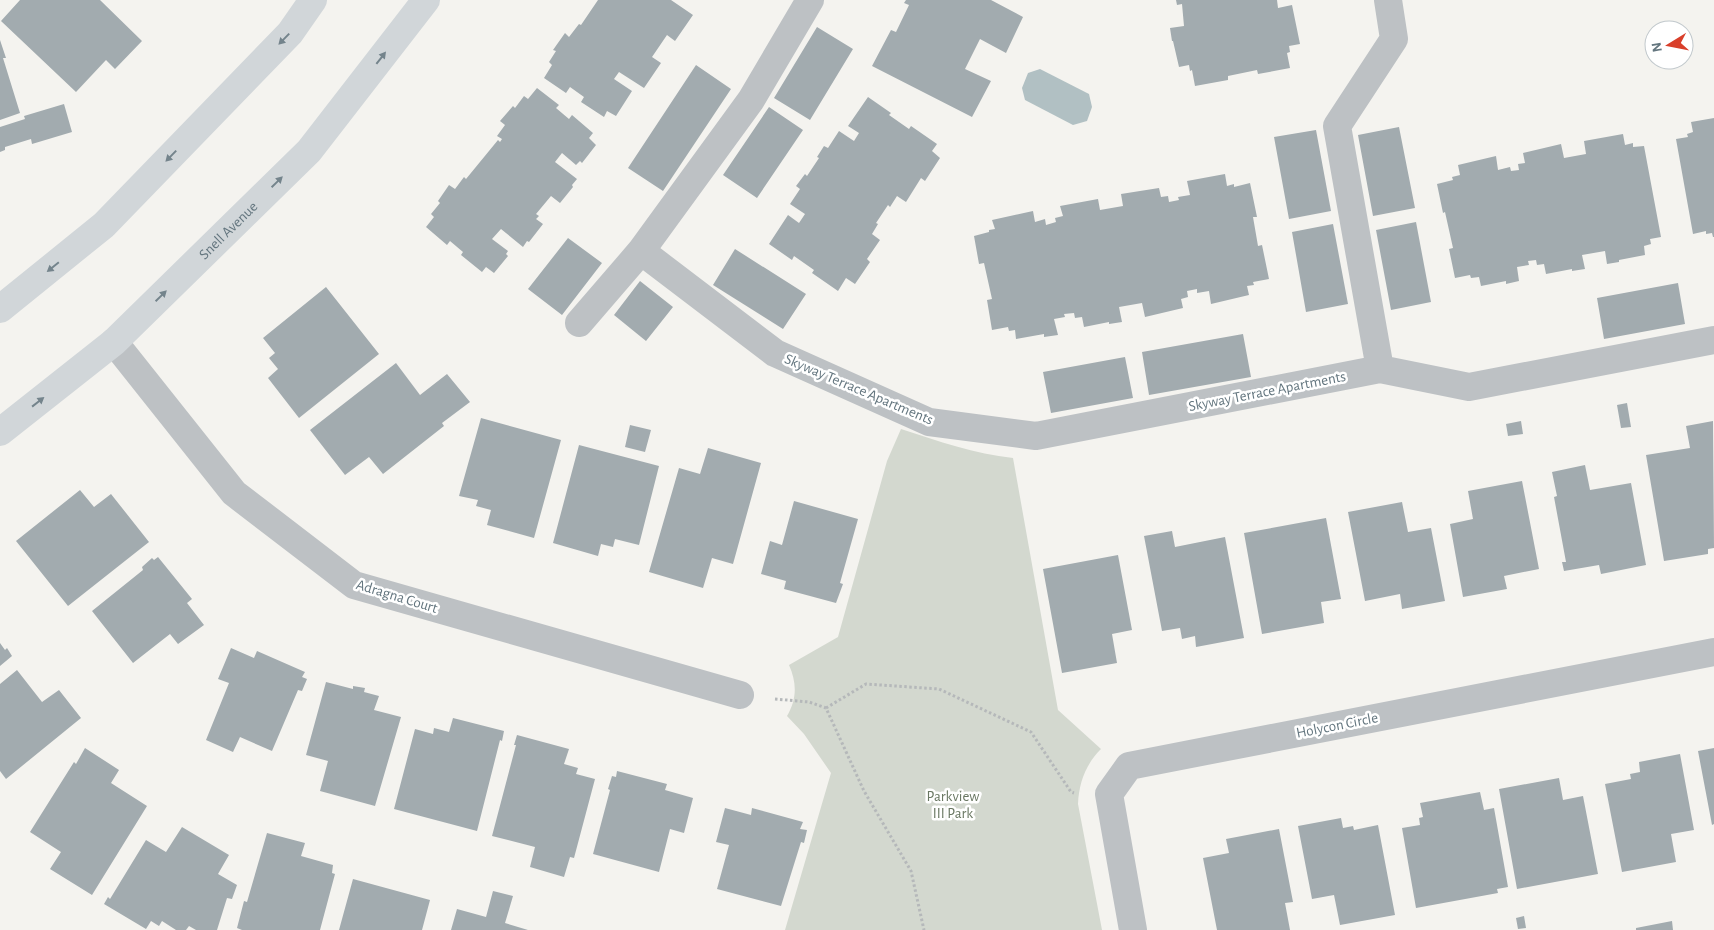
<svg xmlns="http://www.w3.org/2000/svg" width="1714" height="930" font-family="'Alegreya Sans',sans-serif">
<rect width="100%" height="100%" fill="#f4f3ef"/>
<!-- green -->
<path fill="#d3d8cf" d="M901 429C938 441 975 454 1013 458L1058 710 1101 749C1086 764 1079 782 1078 804L1102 930H785L831 773 804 734 787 716C797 699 797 683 789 665L838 637 887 461Z"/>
<!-- water -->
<path fill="#b1c0c3" d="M1040 69 1089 94 1092 107 1087 121 1073 125 1025 100 1022 88 1028 73Z"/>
<!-- building -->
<path fill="#a2abaf" d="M20 0H100L142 41 115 69 106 60 76 92 1 21Z
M598 0H671L693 15 675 41 667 35 652 57 661 63 644 88 619 72 614 79 632 91 616 116 607 111 604 117 581 102 584 97 570 87 566 93 544 78 552 65 549 62 556 51 553 50 565 33 569 37 579 24 581 25Z
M906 0H991L1023 17 1006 53 980 39 965 69 991 81 972 117 872 66 891 30 896 32 909 5 904 3Z
M1176 0H1277L1278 8 1292 5 1300 44 1289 46 1290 52 1287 53 1290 68 1258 74 1257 70 1228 76V80L1195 86 1192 70 1190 71 1189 65 1179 67 1173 41H1172L1170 28 1184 26 1182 4 1177 5Z
M817 27 853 49 810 120 774 98Z
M0 40 6 58H3L20 113 0 120Z
M696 65 731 89 663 191 628 168Z
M537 88 559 105 556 108 569 119 572 115 593 133 589 138 596 145 582 163 580 161 576 165 562 153 555 162 577 179 572 185 573 187 560 203 551 196 536 214 539 216 536 219 543 224 529 242 527 241 523 247 501 229 492 239 508 251 506 254 508 256 494 273 486 267 482 272 461 255 463 252 450 241 447 245 426 227 434 217 431 214 440 203 438 201 449 185 455 189 464 177 466 179 498 140 500 142 502 139 497 136 505 125 500 121 513 106 515 108 524 96 528 99Z
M868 97 891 113 889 115 909 129 911 126 937 144 932 151 940 158 925 181 921 178 906 202 897 196 890 207 888 205 876 223 878 224 872 234 880 240 867 259 870 262 855 284 846 278 838 291 812 273 814 270 794 256 792 260 769 244 788 215 799 223 805 214 790 204 800 189 796 186 805 174 807 176 819 158 817 157 824 146 828 148 839 131 854 141 859 133 848 126Z
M64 104 72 132 32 144 31 139 5 147V150L0 152V127L25 119 24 116Z
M769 107 803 130 757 198 723 175Z
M1714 118V237H1713L1712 233 1706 234V231L1693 234 1676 139 1688 137 1687 134 1693 132 1691 122Z
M1399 127 1415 208 1373 216 1358 135Z
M1316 130 1331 211 1289 219 1274 137Z
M1623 134 1625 145 1633 143V147L1644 146 1661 237 1650 239 1651 244 1644 246 1645 255 1619 260V262L1607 264 1605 251 1582 255 1585 269 1572 271V269L1546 274 1544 264 1537 265 1536 260 1528 261 1529 265 1517 267 1519 281 1506 284V281L1481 286 1479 277 1471 278 1470 275 1455 278 1449 249 1453 248 1445 212 1443 213 1437 184 1453 180 1452 177 1460 175 1458 165 1496 156 1498 170 1510 167 1511 171 1519 170 1518 164 1525 163 1523 153 1561 144 1564 158 1586 154 1584 141Z
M1225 174 1227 186 1234 184V187L1250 183 1257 217H1253L1258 246 1262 245 1269 279 1253 282 1254 285 1247 286 1249 295 1211 304 1209 291 1197 293V289L1187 291 1188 297 1181 299 1183 308 1145 317 1142 303 1119 307 1122 322 1109 324V322L1084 327 1082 317 1075 318 1074 313 1064 314 1065 317 1054 319 1058 335 1044 337V334L1016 339 1015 330 1009 331 1008 327 992 330 987 300 992 299 984 263 979 264 974 236 989 232V230L995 229 992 220 1033 211 1035 222 1045 219 1046 225 1056 222 1055 218 1063 216 1060 206 1098 199 1100 210 1123 206 1121 194 1159 188 1161 197 1168 196 1169 202 1179 200 1178 197 1190 195 1187 181Z
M1416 222 1431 302 1391 310 1376 230Z
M1333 224 1348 304 1306 312 1292 232Z
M568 238 602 263 562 315 528 289Z
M735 249 806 294 783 329 713 285Z
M640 281 673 307 646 341 614 315Z
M1678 283 1685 324 1604 339 1597 298Z
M326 287 379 354 299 418 268 378 278 369 269 358 275 353 263 338Z
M1243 334 1251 377 1149 395 1142 352Z
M1125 357 1133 398 1051 413 1043 372Z
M396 363 420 395 447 374 470 402 442 423 444 426 383 474 369 457 345 475 310 430Z
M1627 403 1631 427 1621 428 1617 405Z
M481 418 561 440 534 538 487 525 491 510 476 506 478 500 459 496Z
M1521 421 1523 434 1508 436 1506 424Z
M1713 421 1714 548 1708 549V554L1664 561 1646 455 1690 448 1686 426Z
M630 425 651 430 645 452 625 447Z
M579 445 659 466 639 545 615 539 613 547 601 544 598 556 553 543Z
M708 448 761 463 733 564 712 558 703 588 649 572 679 468 700 474Z
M1585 465 1590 490 1631 483 1646 565 1601 574 1599 565 1564 571 1562 562H1566L1554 497 1557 496 1552 472Z
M1522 481 1539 569 1504 576 1507 589 1463 597 1450 524 1473 519 1468 491Z
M80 490 94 507 111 494 149 542 68 606 16 541Z
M794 501 858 519 840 583 843 584 836 603 784 589 786 581 761 574 770 541 782 545Z
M1402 502 1408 532 1431 528 1445 601 1402 609 1400 594 1365 601 1348 512Z
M1326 518 1341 599 1321 602 1324 623 1262 634 1244 533Z
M1172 531 1175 547 1225 537 1244 638 1196 647 1195 636 1182 639 1180 628 1162 631 1144 536Z
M1118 555 1132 630 1112 634 1117 663 1062 673 1043 569Z
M158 557 192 599 187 603 204 625 178 644 170 634 133 663 92 611 143 570 142 567 152 558 154 560Z
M0 643 5 650 7 648 12 656 0 666Z
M231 648 254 658 257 651 305 672 302 677 307 679 302 691 298 690 272 751 240 737 233 752 206 740 229 683 218 679Z
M17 670 42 702 59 690 81 718 6 779 0 771V684Z
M326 682 353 689V686L365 688 364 692 379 696 374 710 401 717 375 806 320 791 328 761 306 755Z
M453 718 504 731 502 741 500 740 477 831 394 809 415 729 433 734 434 728 449 732Z
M517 735 569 749 564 764 578 768 576 774 595 779 574 858 570 857 564 877 530 867 535 847 492 836 516 745H514Z
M85 748 119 770 111 783 147 806 92 895 50 869 61 852 30 832 74 762 76 764Z
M1714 748V824L1712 825 1698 751Z
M1680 754 1694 830 1671 834 1676 862 1622 872 1605 784 1631 779 1630 774 1640 772 1639 762Z
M617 771 667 784 665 790 693 798 684 833 670 829 659 872 593 854 610 790 608 789 612 776 616 777Z
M1559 778 1563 800 1583 796 1598 874 1517 889 1499 789Z
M1480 792 1484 810 1494 808 1508 887 1497 889 1498 893 1416 908 1402 828 1420 825 1419 818 1423 817 1420 803Z
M725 808 751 815 752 808 803 822 800 829 807 830 804 843 801 842 781 906 717 889 729 845 716 842Z
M1341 818 1343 828 1353 826 1354 830 1378 825 1395 915 1340 925 1334 895 1312 899 1298 826Z
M182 827 229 855 218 874 237 885 232 899 227 898 217 930H196L189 926 186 930H176L162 921 159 926 151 921 146 929 104 904 108 897 110 899 146 840 166 852Z
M1279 829 1293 902 1285 903 1290 930H1217L1203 858 1229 853 1226 839Z
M267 833 305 843 301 856 333 865 332 873 335 874 320 930H242L237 928 244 901 247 902Z
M353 879 430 900 422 930H339Z
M493 891 513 896 505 923 528 930H451L457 909 486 917Z
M1524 916 1526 928 1518 929 1516 918Z
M1672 921 1673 930H1636V928Z"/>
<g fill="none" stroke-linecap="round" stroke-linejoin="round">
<!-- path -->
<path stroke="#b5b8ba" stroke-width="3" stroke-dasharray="2.5 2.5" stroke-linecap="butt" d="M775 699 809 702 826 708 864 791 911 871 924 930
M826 708 866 684 939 689 1031 732 1071 792 1074 793"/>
<!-- minor -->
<path stroke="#bdc1c4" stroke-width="28" d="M1388 0 1394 39 1337 126 1380 369 1469 387 1714 340
M641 251 751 100 810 0
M579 323 641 251 775 353 929 422 1036 436 1380 369
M114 342 234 493 354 585 740 695
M1133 930 1109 794 1129 766 1714 652"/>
<!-- major -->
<g stroke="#d1d6d9" stroke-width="28">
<path d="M0 309 104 225 290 33 313 0"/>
<path id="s1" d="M0 432 114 342 309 151 426 0"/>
</g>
</g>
<!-- one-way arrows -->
<defs><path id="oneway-solid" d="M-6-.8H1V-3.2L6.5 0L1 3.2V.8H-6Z" transform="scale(1.25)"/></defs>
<g fill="#74848c">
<use href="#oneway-solid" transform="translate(284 39) rotate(134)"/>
<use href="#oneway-solid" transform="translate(381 58) rotate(-52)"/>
<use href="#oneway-solid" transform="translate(171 156) rotate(134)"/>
<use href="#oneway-solid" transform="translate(277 182) rotate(-44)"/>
<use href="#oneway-solid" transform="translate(53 267) rotate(141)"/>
<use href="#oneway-solid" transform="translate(161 296) rotate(-44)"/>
<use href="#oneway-solid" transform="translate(38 402) rotate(-38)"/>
</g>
<g text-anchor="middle" stroke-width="5" stroke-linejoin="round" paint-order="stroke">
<!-- street labels -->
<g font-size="15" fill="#64767f" stroke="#fff">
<text dy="5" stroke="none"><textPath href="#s1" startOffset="305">Snell Avenue</textPath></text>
<text transform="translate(859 389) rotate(23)" y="5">Skyway Terrace Apartments</text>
<text transform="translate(1267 391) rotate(-11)" y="5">Skyway Terrace Apartments</text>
<text transform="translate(397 596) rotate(17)" y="5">Adragna Court</text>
<text transform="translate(1337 725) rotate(-11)" y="5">Holycon Circle</text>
</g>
<!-- park labels -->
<g font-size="15" fill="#697762" stroke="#fff">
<text x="953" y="801">Parkview<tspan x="953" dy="17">III Park</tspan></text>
</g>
</g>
<!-- north arrow -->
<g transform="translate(1669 45) rotate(260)"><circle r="24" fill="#ffffff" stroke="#c1c8cc"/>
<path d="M0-4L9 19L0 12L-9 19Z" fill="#d93f2a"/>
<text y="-8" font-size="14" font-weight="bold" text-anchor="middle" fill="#64767f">N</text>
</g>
</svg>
